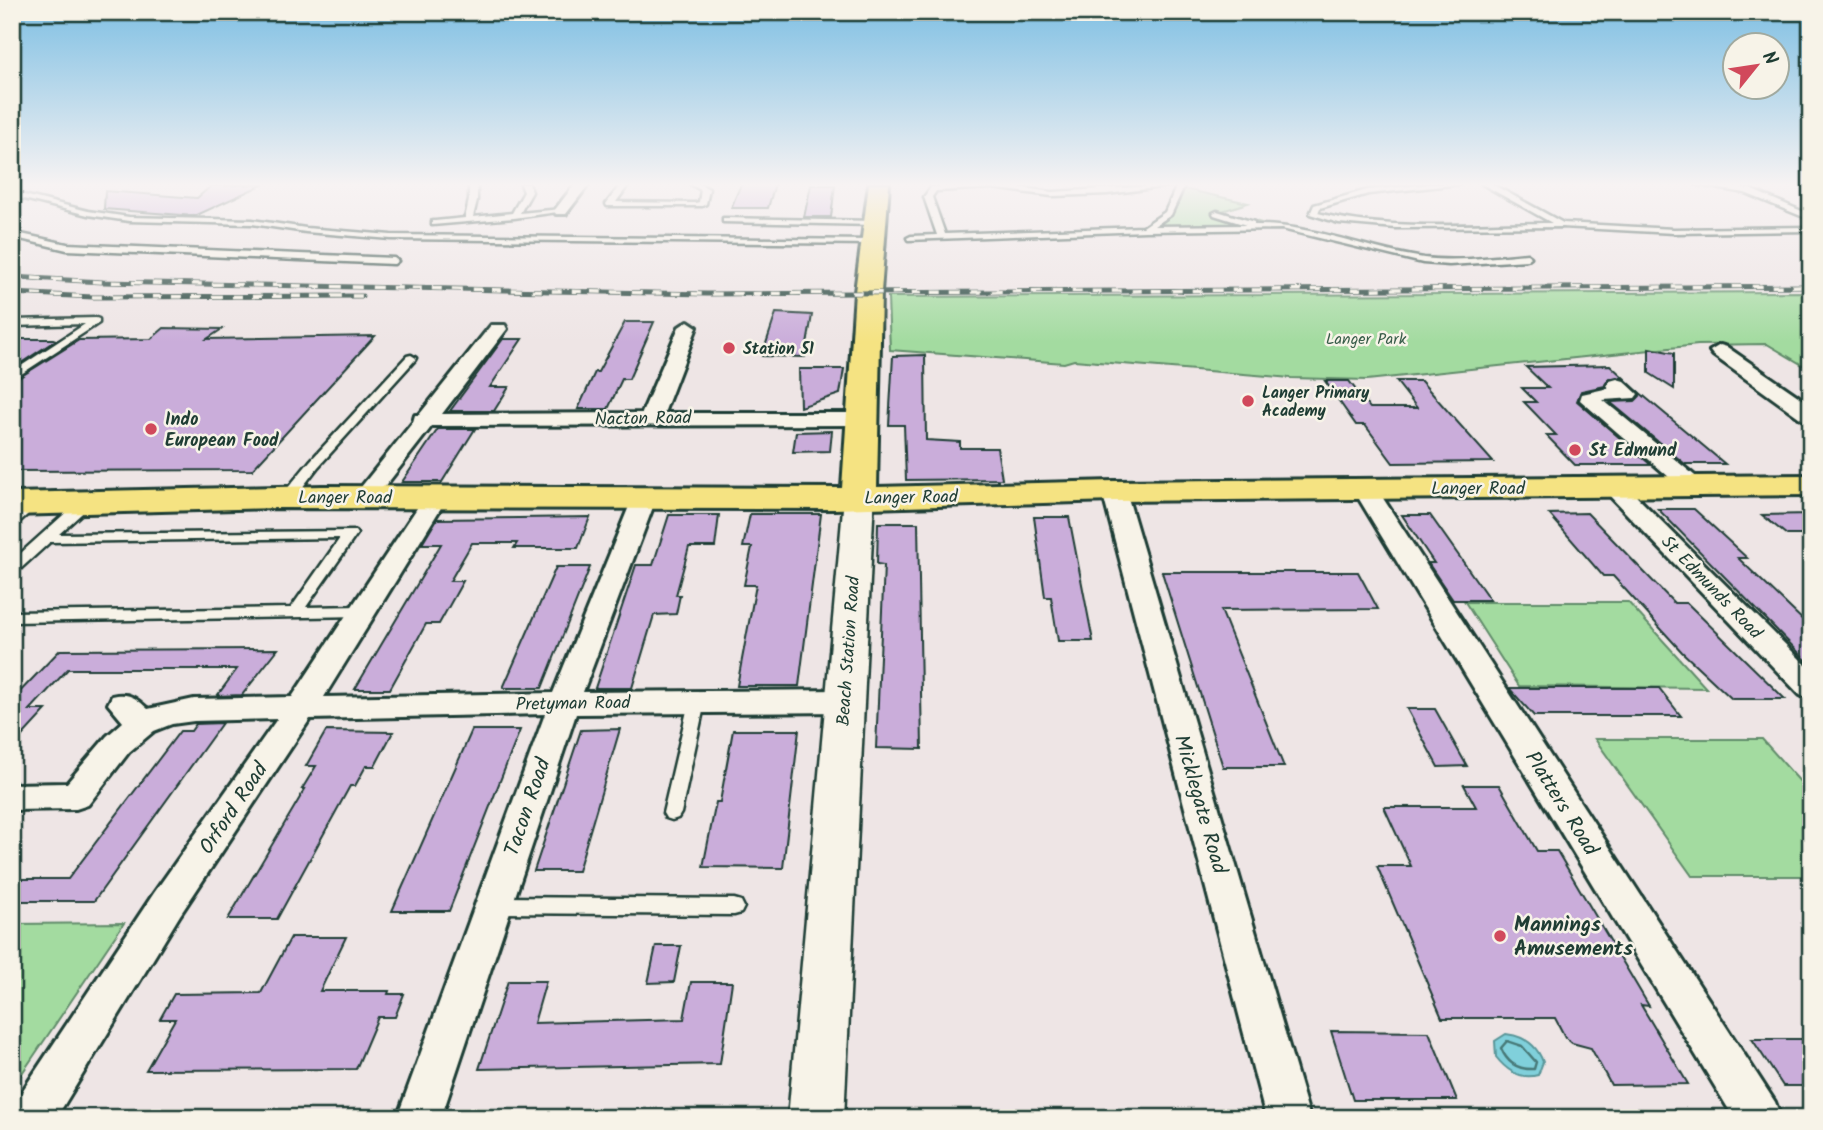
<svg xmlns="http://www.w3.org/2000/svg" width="1823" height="1130" font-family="Kalam,sans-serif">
<rect width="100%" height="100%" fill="#eee5e5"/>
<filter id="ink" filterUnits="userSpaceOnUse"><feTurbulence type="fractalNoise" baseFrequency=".0143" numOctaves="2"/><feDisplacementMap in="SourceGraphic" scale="14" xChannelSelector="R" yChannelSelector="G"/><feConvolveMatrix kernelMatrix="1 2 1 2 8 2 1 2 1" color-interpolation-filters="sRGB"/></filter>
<g filter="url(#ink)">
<!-- green -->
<path fill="#a3dba0" stroke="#618c6a" stroke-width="2" d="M1184 189 1248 203 1222 211 1268 225 1164 227 1161 224C1174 215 1179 204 1184 189Z
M1811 292V370L1767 344 1698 345 1367 380 1291 378 1074 360 1064 363 890 350 888 297Z
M1465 602H1628L1706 688 1519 686Z
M1595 739H1762L1811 794V876H1692Z
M124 923 12 1088V924Z"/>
<!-- water -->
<path fill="#80d0db" stroke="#599598" stroke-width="2" d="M1506 1034C1524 1036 1537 1045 1543 1062L1538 1075C1520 1080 1507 1071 1496 1057L1495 1041Z"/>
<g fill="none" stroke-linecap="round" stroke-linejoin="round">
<!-- shore -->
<path stroke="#467877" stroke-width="2.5" d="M1507 1041 1522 1046 1536 1062 1534 1069C1518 1070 1507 1063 1501 1048Z"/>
</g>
<!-- building -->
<path fill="#caadda" stroke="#1f3d34" stroke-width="2" d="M264 184 195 216 104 209 105 191 197 198 211 186Z
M741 184H775L768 208H731Z
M811 185H835L831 217H804Z
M776 313 812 315 805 357 762 356Z
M625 322H654L629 379H622L608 409H578L595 372H598Z
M164 328 222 329 207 339 375 336 252 470 12 471V382L79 340 151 339Z
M12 339H53L56 340 12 369Z
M503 339H522L490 387H509L494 411H450Z
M1649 348 1674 353V389L1649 373Z
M925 355 926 440 960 442V448H997L1002 479 906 480 904 425H889L893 356Z
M1610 365 1624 378H1609L1605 386 1581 391 1577 401 1651 465H1575L1546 435H1556L1524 402H1536L1522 388H1548L1526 367Z
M799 369H844L840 394 800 407Z
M1325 381H1349L1370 408H1417L1396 381H1421L1493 462 1393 463 1365 425H1356Z
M1639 392 1725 464H1685L1610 402 1635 401 1640 396Z
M438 429H475L442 482H402Z
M832 431 830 451 793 452 796 432Z
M1658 509H1694L1747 558H1738L1811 628V665Z
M1587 513 1674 603H1687L1785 699H1732L1682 652 1613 576H1603L1549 514Z
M750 514H821L799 686H737L756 585H744L752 547H743Z
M1811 514V535H1787L1762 515Z
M669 515H719L715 547H689L676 595H680L676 614 654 615 632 688H595L636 565H653Z
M1402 515H1430L1490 600H1453L1428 563H1434Z
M590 517 578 548H514L517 543H472L450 581H463L439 624H426L390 689H355L441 544H422L437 519Z
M1034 517H1069L1093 641H1058L1051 597H1045Z
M878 523H918L922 749 876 748 884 565 877 564Z
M556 567H590L542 688H503Z
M1162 572H1358L1378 609 1221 610 1284 767H1223Z
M278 649 242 695 217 696 237 669H68L30 710H46L12 747V700L60 650Z
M1509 688H1659L1681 716H1534Z
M1407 709H1435L1467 766 1438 767Z
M222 723 94 901H12V879H68L180 731H191L196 724Z
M620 729 578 871H534L581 730Z
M472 730H520L449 911H392Z
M733 730H799L783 868 703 867 716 802H720Z
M326 731 393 732 375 766H366L355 786H350L277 919H228L305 789H302L316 766H306Z
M1464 785H1499L1537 851H1557L1649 1006 1641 1005 1688 1084 1611 1085 1591 1048 1572 1043 1565 1037 1555 1018H1442L1377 866H1411L1384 807H1476Z
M291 937H346L320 991H389L388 994H404L395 1017H378L356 1069 146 1070 175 1019H160L174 994 261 993Z
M656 946H681L674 982 648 983Z
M508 981H546L534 1023 684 1019 691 982H732L720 1064 479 1069Z
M1331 1031 1429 1032 1457 1100H1353Z
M1752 1039H1811V1086H1783Z"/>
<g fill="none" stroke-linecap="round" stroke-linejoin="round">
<defs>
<path id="service" d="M469 184H477V200L473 217 512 213 524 192 521 184H529L532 192 520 213 561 209 565 211 514 218 432 225V221H435L465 218 469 200Z
M621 184H629L616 202 695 203 699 202 701 190 690 184H700L709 189 706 204 702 206H607L606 204Z
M975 184H996L1052 192 1185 184 1171 215 1154 226 1246 225 1214 215 1213 213 1217 211 1254 222V225C1313 224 1367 250 1424 258 1458 262 1493 257 1527 254L1531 257 1527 260 1449 265 1423 263 1282 229 1145 231 908 240 907 238 911 236 937 235 924 197 931 187ZM1177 185 1165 212 1143 227 945 234 932 197 936 191 992 188 1052 196 1107 194Z
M1429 184H1460L1368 194 1320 208 1318 213C1387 232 1480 223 1552 223L1482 184H1492L1563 223 1674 229 1811 227V231L1674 233 1562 227 1396 228 1339 223 1310 214 1314 205 1367 190Z
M1694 184H1715L1750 189 1811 215V220L1745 193Z
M12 192 88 211 129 217 252 220 306 228 391 235 873 240 877 242 873 244 391 239 306 232 252 224 129 221 88 215 12 196Z
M726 218 875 221 879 223 875 225 723 222V218Z
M12 232 67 244 394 258 398 261 394 264 67 250 12 237Z
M96 318 99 319V323L12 380V372L85 324 12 326V320Z
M411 355 416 358 415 360 318 467 292 501H282L281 498 282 495 310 461 407 356Z
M86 498 92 502 91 505 59 534 355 531 357 534 306 607 362 606 369 611 362 616 12 622V612L291 608 340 538 50 542 17 572 12 573V561L81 499Z
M31 500 37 504 36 507 17 524 12 525V514L26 501Z
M697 696 703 698 705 702 681 813 678 818 672 820 666 818 663 813 689 702 691 698Z
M494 897 734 899 741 901 744 907 741 913 734 915 494 913 487 911 484 905 487 899Z"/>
<path id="minor" d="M575 184H589L566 214H556L554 211Z
M688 321 697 327 664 413H863L871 414 874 419 871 424 863 425 432 426 373 502 365 504 357 502 353 497 413 422 415 415H419L491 325H505L507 329 442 414 642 413 679 327Z
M1720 345 1727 347 1811 405V421L1803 420 1713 355 1710 351Z
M1617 379 1624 381 1638 394 1635 398 1603 400 1700 480 1704 485 1700 490H1684L1580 400 1582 394 1609 388 1607 385 1610 381Z
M1614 480 1622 482 1811 670V698L1800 695 1606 492 1602 487 1606 482Z
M1365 482 1373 484 1377 489 1775 1102 1781 1118H1734L1353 489 1357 484Z
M1114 484 1122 486 1126 491 1310 1118H1266L1102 491 1106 486Z
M435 491 443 493 447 498 324 697 553 693 632 499 635 494 644 492 653 494 656 499 583 692 845 690 856 694 860 701 856 708 845 712 576 714 441 1118H397L545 714 310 719 180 915 56 1118H12L15 1102 154 893 277 719 194 721 172 724 154 731 129 752 88 805 76 809 12 810V784L67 783 107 736 123 722 108 704 112 696C129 692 136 698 148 709L194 699 292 697 427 493Z"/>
<path id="tertiary" d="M859 488 870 491 874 497 844 1118H788L844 497 848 491Z"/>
<path id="primary" d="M869 184H889L881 292 877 487 1114 481 1811 475V495L1114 501 834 509 278 508 12 515V493L322 486 842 488 855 292Z"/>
</defs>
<!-- service casing -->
<use href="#service" stroke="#1f3d34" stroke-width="5"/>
<!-- minor casing -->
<use href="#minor" stroke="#1f3d34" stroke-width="6"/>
<!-- tertiary casing -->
<use href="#tertiary" stroke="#1f3d34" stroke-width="5"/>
<!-- primary casing -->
<use href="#primary" stroke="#1f3d34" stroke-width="6"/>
<!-- service -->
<use href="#service" fill="#f7f3e8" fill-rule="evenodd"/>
<!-- minor -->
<use href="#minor" fill="#f7f3e8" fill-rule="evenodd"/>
<!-- tertiary -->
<use href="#tertiary" fill="#f7f3e8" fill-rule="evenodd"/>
<!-- primary -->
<use href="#primary" fill="#f5e382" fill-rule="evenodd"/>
<defs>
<path id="rail" d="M12 277 103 282 707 294 1811 286
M12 293 93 297 362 296"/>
</defs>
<!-- rail casing -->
<use href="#rail" stroke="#1f3d34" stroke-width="5"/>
<!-- rail -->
<use href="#rail" stroke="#f7f3e8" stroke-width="3.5" stroke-dasharray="10" stroke-linecap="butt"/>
</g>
</g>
<!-- sky -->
<linearGradient id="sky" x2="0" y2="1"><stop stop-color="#7ebfe3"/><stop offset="0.54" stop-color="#f7f3f3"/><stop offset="1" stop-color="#f7f3f3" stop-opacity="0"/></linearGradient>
<rect width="1823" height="342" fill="url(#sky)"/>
<!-- markers -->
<g fill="#d1495b" stroke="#f7f3e8" stroke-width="2.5">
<circle cx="729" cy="348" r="7"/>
<circle cx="1248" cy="401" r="7"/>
<circle cx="151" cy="429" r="7"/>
<circle cx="1575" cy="450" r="7"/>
<circle cx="1500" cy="936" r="7"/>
</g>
<g text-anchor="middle" stroke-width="5" stroke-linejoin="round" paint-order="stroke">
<!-- far-park labels -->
<g font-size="16" fill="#395d4a" stroke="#f7f3e8">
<text x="1366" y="344">Langer Park</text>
</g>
<!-- far-poi labels -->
<g font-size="16" font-weight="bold" fill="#1f3d34" stroke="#f7f3e8" text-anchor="start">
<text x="743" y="354">Station 51</text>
<text x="1262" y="398">Langer Primary<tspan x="1262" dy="18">Academy</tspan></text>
</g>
<!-- street labels -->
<g font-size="18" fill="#1f3d34" stroke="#f7f3e8">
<text transform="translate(643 418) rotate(-1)" y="6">Nacton Road</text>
<text x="1478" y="494">Langer Road</text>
<text x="345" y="503">Langer Road</text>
<text transform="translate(911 497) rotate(-1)" y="6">Langer Road</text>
<text transform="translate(1712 587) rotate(46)" y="6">St Edmunds Road</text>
<text transform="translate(848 651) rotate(-86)" y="6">Beach Station Road</text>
<text transform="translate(573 703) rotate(-1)" y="6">Pretyman Road</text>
</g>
<!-- poi labels -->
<g font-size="18" font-weight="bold" fill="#1f3d34" stroke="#f7f3e8" text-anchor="start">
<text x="165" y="425">Indo<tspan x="165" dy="21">European Food</tspan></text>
<text x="1589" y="456">St Edmund</text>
</g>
<!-- near-street labels -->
<g font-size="21" fill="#1f3d34" stroke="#f7f3e8">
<text transform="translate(1562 803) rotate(58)" y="7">Platters Road</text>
<text transform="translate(1201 804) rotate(74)" y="7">Micklegate Road</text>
<text transform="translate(527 807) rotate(-71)" y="7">Tacon Road</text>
<text transform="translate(233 808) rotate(-56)" y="7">Orford Road</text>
</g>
<!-- near-poi labels -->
<g font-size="21" font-weight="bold" fill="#1f3d34" stroke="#f7f3e8" text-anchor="start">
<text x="1514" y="931">Mannings<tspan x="1514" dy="24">Amusements</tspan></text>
</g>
</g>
<!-- margin -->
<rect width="1823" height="1130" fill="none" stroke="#f7f3e8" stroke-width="42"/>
<rect x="21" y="21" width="1781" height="1088" fill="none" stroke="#1f3d34" stroke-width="2.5" filter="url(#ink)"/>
<!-- north arrow -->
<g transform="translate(1756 66) rotate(60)"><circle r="33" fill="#f7f3e8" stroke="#a1aaa0" stroke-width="2"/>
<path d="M0-5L12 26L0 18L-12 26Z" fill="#d1495b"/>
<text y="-10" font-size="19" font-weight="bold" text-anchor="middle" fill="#1f3d34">N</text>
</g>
</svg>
